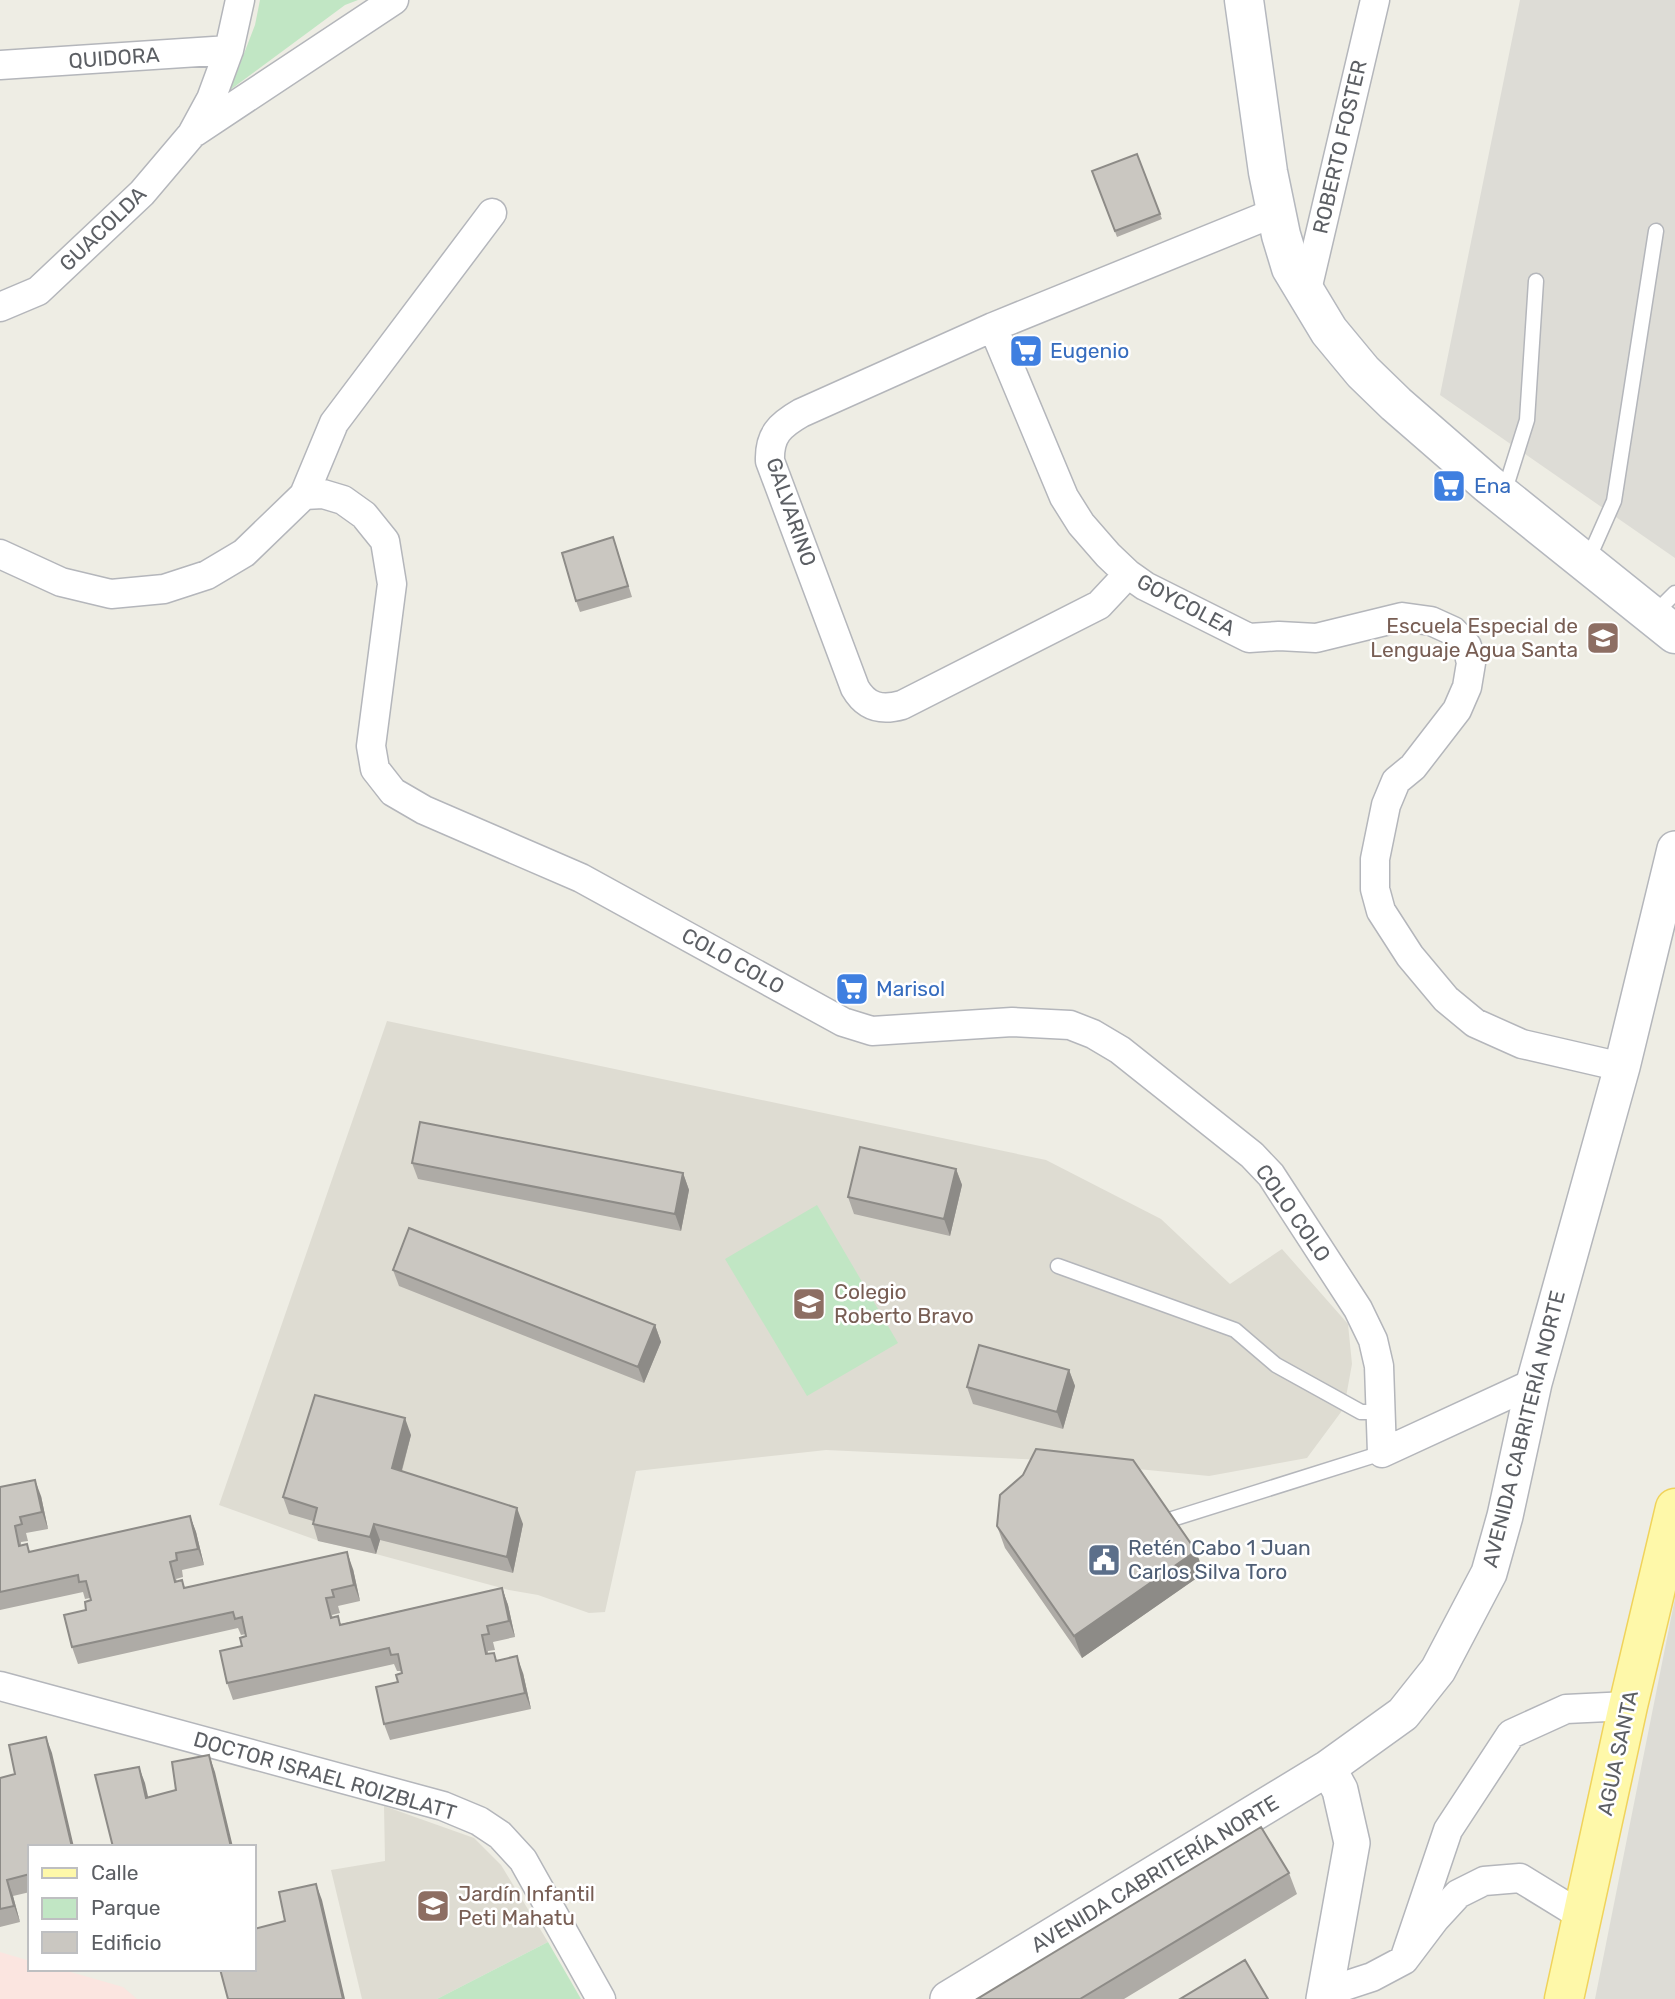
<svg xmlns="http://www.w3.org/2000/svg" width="1675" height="1999" font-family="Rubik,sans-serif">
<rect width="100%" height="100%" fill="#eeede4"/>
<!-- industrial -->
<path fill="#dddcd6" d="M1520 0H1675V558L1440 395Z
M1675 1598V1999H1595Z"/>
<!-- education -->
<path fill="#dedcd2" d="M387 1021 1046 1160 1161 1219 1230 1284 1282 1249 1348 1324 1352 1364 1344 1408 1307 1458 1209 1476 1046 1460 826 1450 636 1471 605 1612 589 1613 538 1595 509 1590 376 1554 319 1541 219 1505Z
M384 1806 474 1838 501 1865 548 1942 437 1999H362L331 1870 385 1861Z"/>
<!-- medical -->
<path fill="#fbe5e0" d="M0 1952 30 1961V1969H60L123 1987 137 1999H0Z"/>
<!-- green -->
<path fill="#c1e6c4" d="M260 0H358L345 5 230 90 255 25Z
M817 1205 898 1343 807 1396 725 1259Z
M548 1942 581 1999H437Z"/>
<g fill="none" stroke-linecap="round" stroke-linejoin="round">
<defs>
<path id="service" d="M1504 493 1527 420 1536 281
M1587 562 1614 501 1656 231
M1654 614 1675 593
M1058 1266 1235 1330 1276 1365 1361 1412H1380
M1169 1520 1382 1453"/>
<path id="minor" d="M0 65 229 50
M195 132 394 0
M1306 294 1375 0
M0 307 38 291 142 193 192 134 211 99 229 50 240 0
M993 327 1064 497 1081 524 1108 555 1128 574 1145 586 1249 638 1279 636 1316 638 1402 617 1431 621 1453 631 1467 646 1471 663 1467 687 1457 710 1413 767 1396 781 1386 805 1375 859V889L1381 911 1410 956 1446 999 1475 1023 1522 1044 1622 1067
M304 495 334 423 492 213
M0 554 61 582 111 594 164 589 207 575 244 553 304 495 323 494 343 500 364 515 385 541 392 584 371 746 375 769 393 792 424 810 581 878 843 1022 872 1031 1012 1022 1070 1025 1093 1034 1120 1050 1252 1155 1271 1175 1358 1309 1373 1340 1379 1366 1382 1453 1534 1383
M1128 574 1099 605 902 705C881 711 866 707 855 688L770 461C769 435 780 425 801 413L993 327 1276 212
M0 1686 443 1806 479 1821 500 1835 523 1860 601 1999
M1404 1960 1448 1830 1511 1734 1566 1709 1628 1706
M1326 1992 1372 1977 1404 1960 1435 1919 1458 1894 1484 1881 1520 1878 1582 1916"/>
<path id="tertiary" d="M948 1999 1328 1768 1403 1714 1438 1670 1489 1573 1505 1516 1534 1383 1622 1067 1675 849
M1324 1999 1352 1843 1340 1790 1328 1768"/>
<path id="secondary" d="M1244 0 1268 172 1281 235 1291 268 1329 331 1363 372 1396 404 1488 484 1675 634"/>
<path id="primary" d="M1564 1999 1628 1706 1675 1508"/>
</defs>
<!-- service casing -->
<use href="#service" stroke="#b4b6bb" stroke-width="17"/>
<!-- minor casing -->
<use href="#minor" stroke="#b4b6bb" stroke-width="31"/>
<!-- tertiary casing -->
<use href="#tertiary" stroke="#b4b6bb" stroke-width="38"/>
<!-- secondary casing -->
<use href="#secondary" stroke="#b5b8be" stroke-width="41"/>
<!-- primary casing -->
<use href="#primary" stroke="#f0d35b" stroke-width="41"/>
<!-- service -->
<use href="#service" stroke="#fff" stroke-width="14"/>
<!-- minor -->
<use href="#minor" stroke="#fff" stroke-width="28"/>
<!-- tertiary -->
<use href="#tertiary" stroke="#fff" stroke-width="35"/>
<!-- secondary -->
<use href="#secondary" stroke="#fff" stroke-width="38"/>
<!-- primary -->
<use href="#primary" stroke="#fef8a9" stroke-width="38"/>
</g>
<!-- wall -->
<path fill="#aeaba6" d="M1137 154 1162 219 1117 237 1092 171Z
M617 549 632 597 580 612 576 601Z
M412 1163 683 1173 689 1190 681 1231 418 1179Z
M956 1169 962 1185 950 1236 854 1214 848 1197Z
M393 1270 655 1325 661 1342 644 1383 399 1286Z
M1069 1370 1075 1386 1063 1429 973 1404 967 1387Z
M411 1435 402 1471 523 1524 513 1573 380 1540 376 1554 318 1541 313 1524V1521L289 1514 283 1497Z
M0 1487 41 1496 48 1529 26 1533 28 1541 21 1542V1545L30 1552 190 1516 196 1532 204 1565 182 1570 183 1577 176 1579 177 1581 185 1588 353 1569 360 1601 338 1606 340 1613 332 1615 333 1618 341 1624 502 1588 508 1605 515 1637 493 1642 495 1650 488 1651V1654L497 1661 523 1673 531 1709 390 1740 384 1724 398 1682 402 1673V1671H397L394 1664 233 1700 227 1683 246 1636V1634L241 1635 238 1628 78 1664 72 1647 91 1600 90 1598 85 1599 83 1592 0 1610Z
M997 1526 1204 1573 1082 1658 1005 1548Z
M52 1753 30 1847V1892L13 1896 20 1922 0 1927V1778L15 1774Z
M1289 1873 1297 1894 1124 1999H977Z"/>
<!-- shaded-wall -->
<path fill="#8d8b87" d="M956 1169 962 1185 950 1236 944 1219Z
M683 1173 689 1190 681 1231 675 1214Z
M655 1325 661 1342 644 1383 638 1367Z
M1069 1370 1075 1386 1063 1429 1057 1412Z
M405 1418 411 1435 398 1484 392 1468Z
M35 1480 41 1496 48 1529 42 1512Z
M517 1508 523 1524 513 1573 507 1557Z
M190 1516 196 1532 204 1565 198 1549Z
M374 1524 380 1540 376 1554 370 1537Z
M1196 1551 1204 1573 1082 1658 1074 1636Z
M347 1552 353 1569 360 1601 354 1585Z
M502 1588 508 1605 515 1637 509 1621Z
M517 1656 523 1673 531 1709 525 1693Z
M46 1737 52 1753 74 1847H72Z
M209 1755 215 1772 233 1847H231Z
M139 1767 145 1783 152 1814 146 1798Z
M7 1880 13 1896 20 1922 14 1906Z
M316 1884 322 1900 345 1999H343Z"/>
<!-- building -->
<path fill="#cac7c1" stroke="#8d8b87" stroke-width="2" d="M1137 154 1160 214 1115 231 1092 171Z
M613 537 628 586 576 601 562 553Z
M420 1122 683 1173 675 1214 412 1163Z
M860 1147 956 1169 944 1219 848 1197Z
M409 1228 655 1325 638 1367 393 1270Z
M979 1345 1069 1370 1057 1412 967 1387Z
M315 1395 405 1418 392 1468 517 1508 507 1557 374 1524 370 1537 313 1524 317 1508 283 1497Z
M1036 1449 1133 1460 1196 1551 1074 1636 997 1526 1000 1495 1023 1475Z
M35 1480 42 1512 20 1517 22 1524 15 1526 19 1546 27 1544 29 1552 190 1516 198 1549 176 1553 177 1560 170 1562 175 1582 182 1580 184 1588 347 1552 354 1585 332 1590 334 1597 326 1598 331 1618 338 1616 340 1625 502 1588 509 1621 487 1626 489 1634 482 1635 486 1654 494 1653 496 1661 517 1656 525 1693 384 1724 376 1687 398 1682 396 1675 402 1673 398 1654 391 1655 389 1648 227 1683 220 1651 242 1646 240 1638 246 1636 242 1617 235 1619 233 1612 72 1647 64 1615 86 1610 85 1602 91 1600 86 1581 79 1582 78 1575 0 1592V1487Z
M46 1737 72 1847H30V1874L7 1880 14 1906 0 1909V1778L15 1774 9 1745Z
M209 1755 231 1847H113L95 1775 139 1767 146 1798 176 1790 172 1762Z
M1261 1827 1289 1873 1080 1999H977Z
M316 1884 343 1999H228L220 1969H254V1929L285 1921 279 1892Z
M1245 1960 1268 1999H1180Z"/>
<!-- icons -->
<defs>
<symbol id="supermarket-square" viewBox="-11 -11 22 22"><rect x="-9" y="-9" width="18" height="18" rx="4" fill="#3f7fe0" stroke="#fff"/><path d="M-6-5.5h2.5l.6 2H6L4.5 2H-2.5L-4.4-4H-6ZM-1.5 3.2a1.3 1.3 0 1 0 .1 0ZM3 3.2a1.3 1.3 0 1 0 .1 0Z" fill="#fff"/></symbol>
<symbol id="school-square" viewBox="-11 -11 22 22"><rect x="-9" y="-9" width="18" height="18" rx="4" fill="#8d6e63" stroke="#fff"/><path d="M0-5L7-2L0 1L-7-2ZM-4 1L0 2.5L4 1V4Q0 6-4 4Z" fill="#fff"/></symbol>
<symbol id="civic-square" viewBox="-11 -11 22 22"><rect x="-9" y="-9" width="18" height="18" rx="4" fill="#5c6f8a" stroke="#fff"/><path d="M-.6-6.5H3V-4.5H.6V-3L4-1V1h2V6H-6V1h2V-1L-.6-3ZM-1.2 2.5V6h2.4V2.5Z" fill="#fff"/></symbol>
</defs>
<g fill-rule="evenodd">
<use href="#supermarket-square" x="1007" y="332" width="38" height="38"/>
<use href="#supermarket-square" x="1430" y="467" width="38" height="38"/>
<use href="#school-square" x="1584" y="619" width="38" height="38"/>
<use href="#supermarket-square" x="833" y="970" width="38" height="38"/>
<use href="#school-square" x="790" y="1285" width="38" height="38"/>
<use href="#civic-square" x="1085" y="1541" width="38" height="38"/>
<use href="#school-square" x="414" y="1887" width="38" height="38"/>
</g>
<g text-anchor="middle" stroke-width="5" stroke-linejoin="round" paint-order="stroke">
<!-- street labels -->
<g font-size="21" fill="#5c5f64" stroke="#fff">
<text transform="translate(114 58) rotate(-4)" y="7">QUIDORA</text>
<text transform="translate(1340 147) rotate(-77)" y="7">ROBERTO FOSTER</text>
<text transform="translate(103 229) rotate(-44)" y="7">GUACOLDA</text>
<text transform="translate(791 512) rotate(71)" y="7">GALVARINO</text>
<text transform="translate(1186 605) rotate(28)" y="7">GOYCOLEA</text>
<text transform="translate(733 961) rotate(29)" y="7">COLO COLO</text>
<text transform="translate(1293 1213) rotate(55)" y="7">COLO COLO</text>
<text transform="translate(1524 1429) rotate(-76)" y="7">AVENIDA CABRITERÍA NORTE</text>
<text transform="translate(1618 1753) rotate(-78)" y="7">AGUA SANTA</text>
<text transform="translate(325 1776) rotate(16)" y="7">DOCTOR ISRAEL ROIZBLATT</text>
<text transform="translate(1155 1874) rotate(-31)" y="7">AVENIDA CABRITERÍA NORTE</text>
</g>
<!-- shop labels -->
<g font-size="21" fill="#366cbe" stroke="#fff" text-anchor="start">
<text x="1050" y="358">Eugenio</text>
<text x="1474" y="493">Ena</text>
<text x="876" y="996">Marisol</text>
</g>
<!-- education labels -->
<g font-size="21" fill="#785e54" stroke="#fff" text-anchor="start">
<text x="1578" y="633" text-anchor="end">Escuela Especial de<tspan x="1578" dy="24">Lenguaje Agua Santa</tspan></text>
<text x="834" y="1299">Colegio<tspan x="834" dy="24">Roberto Bravo</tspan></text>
<text x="458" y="1901">Jardín Infantil<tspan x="458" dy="24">Peti Mahatu</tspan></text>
</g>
<!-- service labels -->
<g font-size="21" fill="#4e5e75" stroke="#fff" text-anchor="start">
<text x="1128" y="1555">Retén Cabo 1 Juan<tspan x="1128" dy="24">Carlos Silva Toro</tspan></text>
</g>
</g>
<!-- legend -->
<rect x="28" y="1845" width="228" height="126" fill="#ffffff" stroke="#bebfc1" stroke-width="2"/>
<rect x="42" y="1868" width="35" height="10" fill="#fef8a9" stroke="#bebfc1" stroke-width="2"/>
<text x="91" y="1880" font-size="21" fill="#5c5f64">Calle</text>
<rect x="42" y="1898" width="35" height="21" fill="#c1e6c4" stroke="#bebfc1" stroke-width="2"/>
<text x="91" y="1915" font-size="21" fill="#5c5f64">Parque</text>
<rect x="42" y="1932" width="35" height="21" fill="#cac7c1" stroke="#bebfc1" stroke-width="2"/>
<text x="91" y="1950" font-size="21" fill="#5c5f64">Edificio</text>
</svg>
